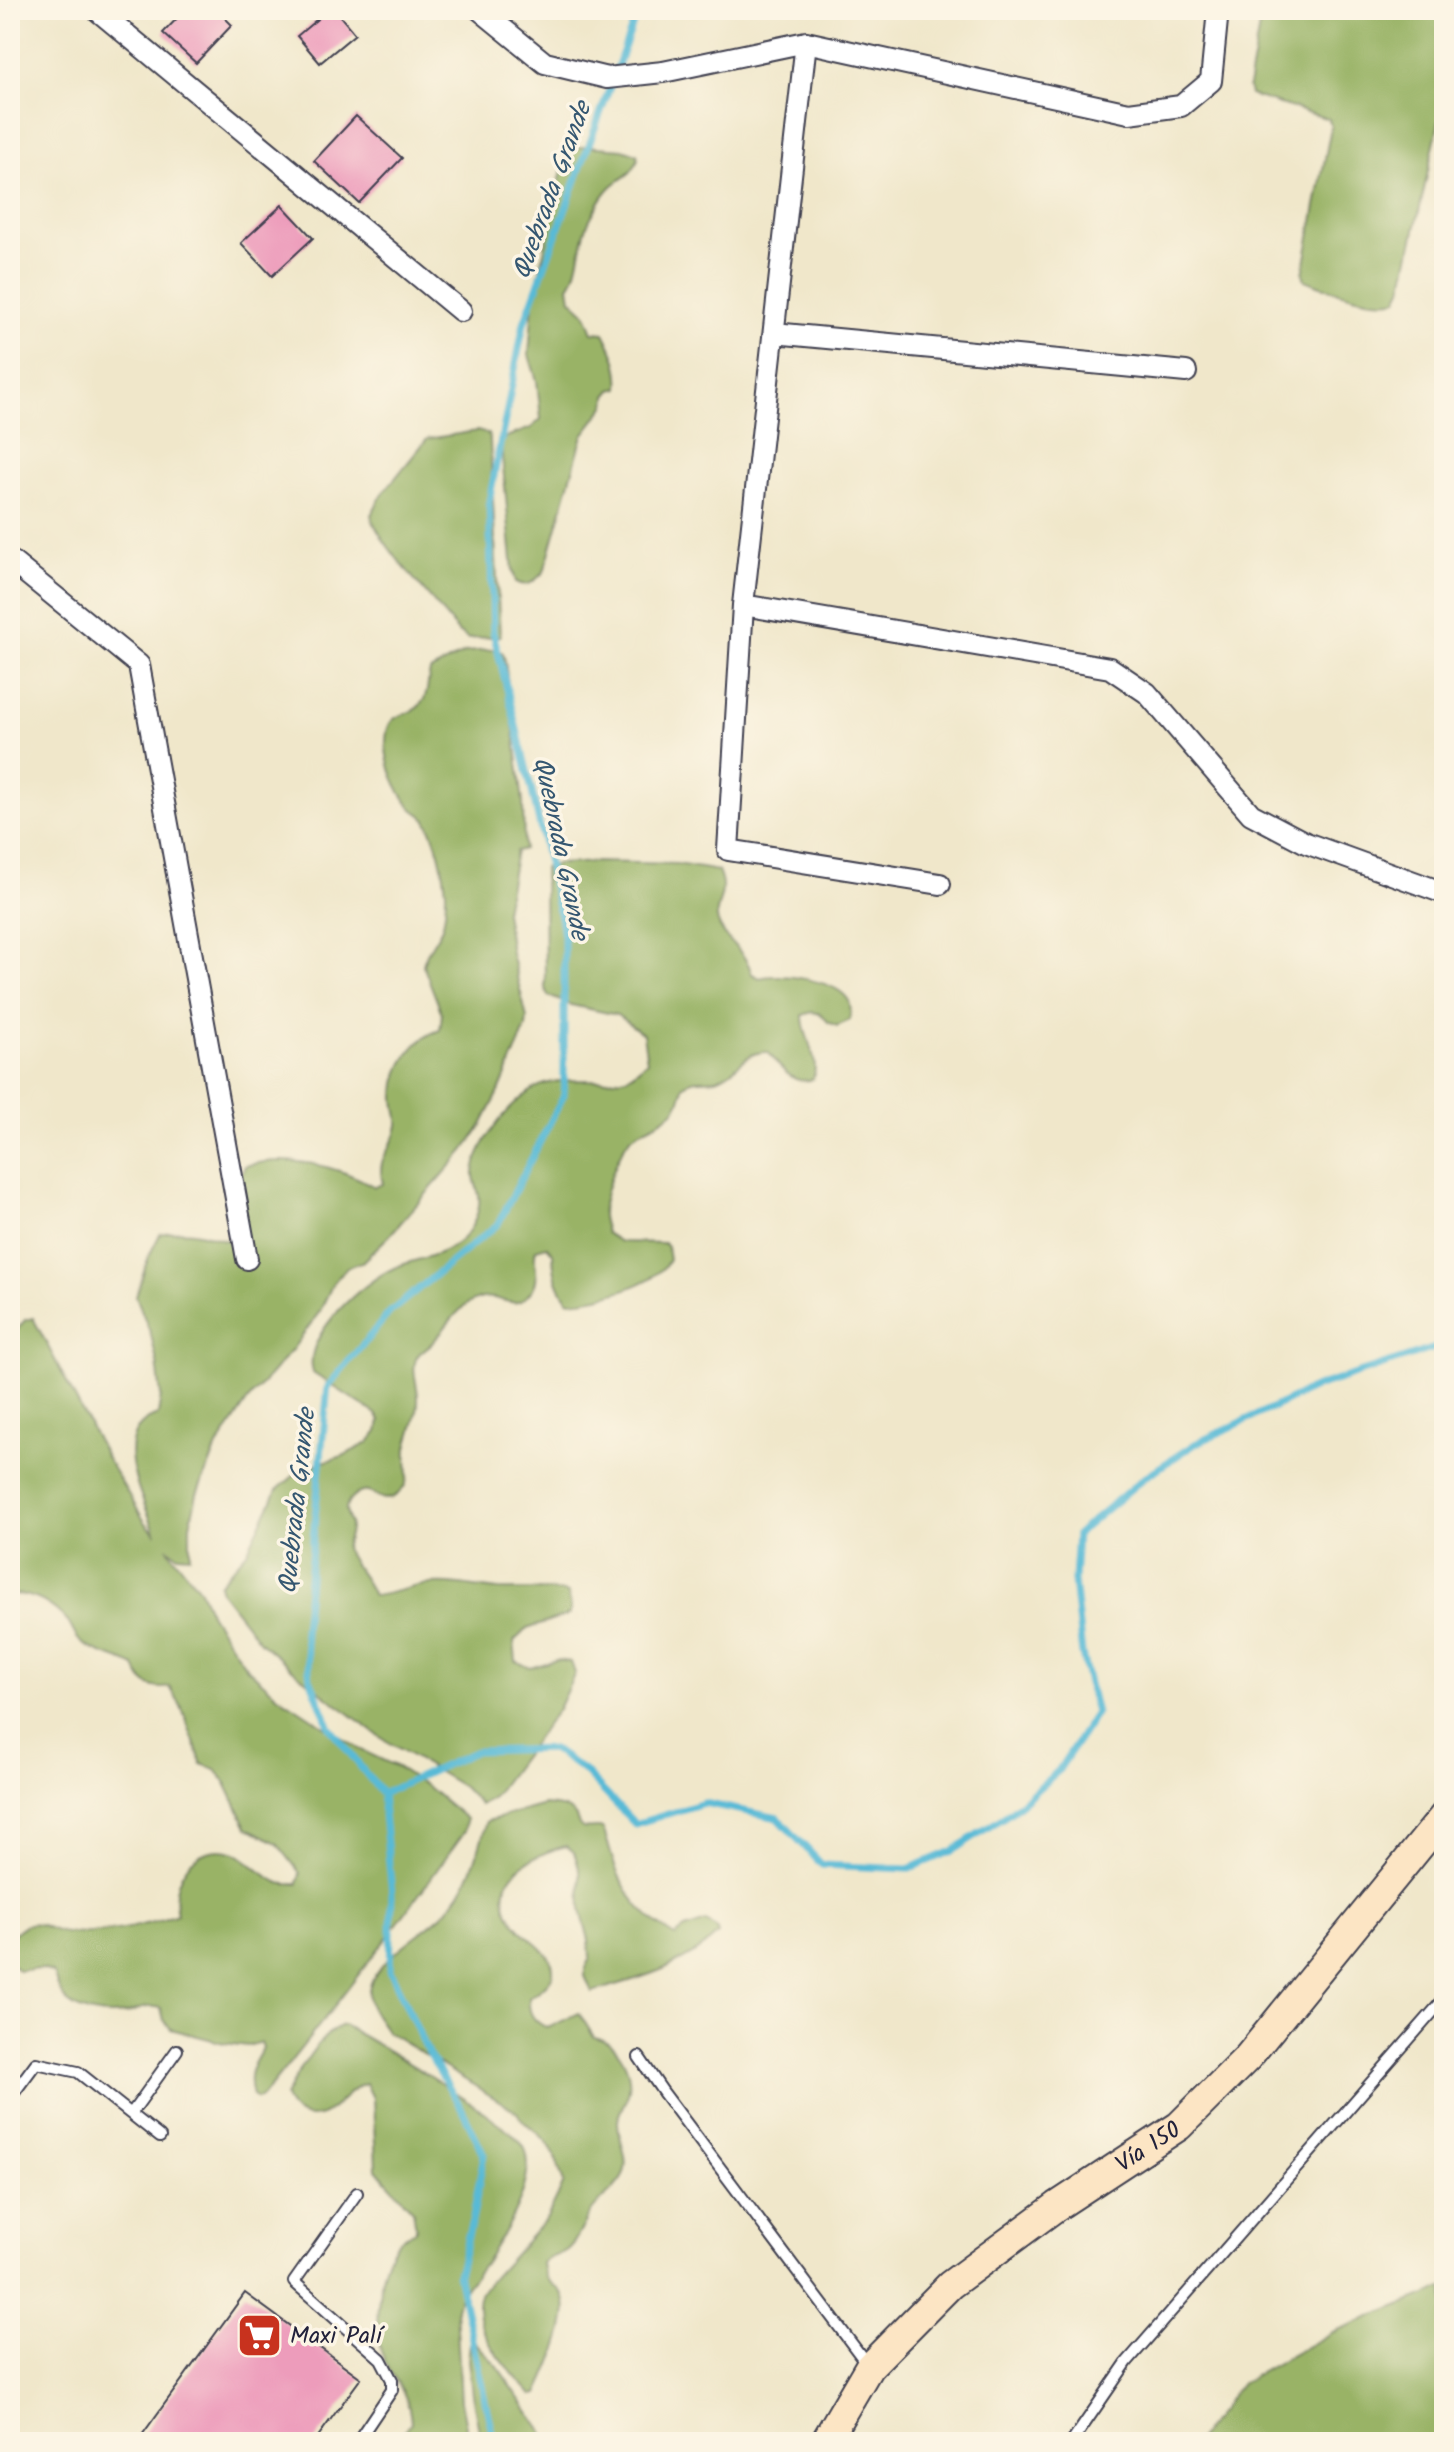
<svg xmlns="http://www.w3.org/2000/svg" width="1454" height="2452" font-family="Kalam,sans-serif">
<rect width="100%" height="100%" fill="#fcf5e5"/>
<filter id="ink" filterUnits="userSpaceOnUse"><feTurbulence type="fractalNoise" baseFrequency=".0125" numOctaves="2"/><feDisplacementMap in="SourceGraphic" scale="16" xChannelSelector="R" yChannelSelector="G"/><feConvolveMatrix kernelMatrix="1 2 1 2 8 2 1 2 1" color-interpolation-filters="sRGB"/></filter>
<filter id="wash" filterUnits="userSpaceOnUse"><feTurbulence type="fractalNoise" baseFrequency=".006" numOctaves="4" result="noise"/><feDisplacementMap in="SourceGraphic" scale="32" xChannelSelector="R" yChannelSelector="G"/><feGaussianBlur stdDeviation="1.8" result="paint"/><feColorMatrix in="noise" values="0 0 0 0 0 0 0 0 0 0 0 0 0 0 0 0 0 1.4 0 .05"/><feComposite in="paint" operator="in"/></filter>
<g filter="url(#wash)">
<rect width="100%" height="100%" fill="#f0e7ca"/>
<!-- forest -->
<path fill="#99b366" stroke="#5e6a50" stroke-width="2" d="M1262 10H1444V99L1402 289 1397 299C1374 306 1328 289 1305 280L1303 274 1331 127 1329 119 1250 95 1248 87Z
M585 146 623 149 637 154 638 159C633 174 624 176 613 185 603 194 596 208 589 221 580 239 580 273 569 286L571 299 585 312 593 332 604 333C613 350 621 368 619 388L612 390 607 396 606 405 583 435 544 572C535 580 529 589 516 582L513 571 501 445 504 438 531 428 541 419 537 381 529 355 533 302 563 165 570 150Z
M477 431 488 434 490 442 500 636 468 639 458 632C437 602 379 546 371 515L383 493 427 439Z
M498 649 503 653 505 661 523 802 524 849 516 851 505 911 511 953 527 1018 526 1027 499 1092 482 1125 464 1151 389 1236 362 1262 347 1267 333 1283 320 1311 292 1350 248 1400 217 1447 197 1494 190 1525V1556L178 1555 167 1548 200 1590 211 1615 246 1667 277 1695 359 1749 397 1767 428 1787 466 1819 465 1831C400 1922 333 2010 262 2097L257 2099 252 2096C246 2073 252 2067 263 2048L261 2042 248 2046 224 2043 171 2029 164 2020 161 2008C143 2004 140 2011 124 2014 106 2017 75 2013 64 1998 59 1991 56 1982 54 1974L44 1969 18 1970 10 1963C10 1950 8 1937 19 1929 36 1915 49 1932 66 1933 102 1935 143 1927 177 1914 173 1897 176 1881 187 1866 192 1859 199 1855 207 1852 241 1842 252 1872 280 1883 285 1885 292 1884 298 1884L300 1873 277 1843 247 1827 226 1783 216 1770 202 1764 181 1706 170 1687C153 1691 140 1683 135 1666 118 1657 98 1655 82 1643 75 1638 73 1629 68 1622 54 1606 35 1594 13 1594L10 1598V1339L25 1320 33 1318 106 1457 145 1522 156 1534C145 1502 105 1431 158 1415L161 1396 157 1362 151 1335 136 1296 148 1258 160 1234C185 1227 204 1234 228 1241L242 1235 240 1176 245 1166C288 1154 337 1165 375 1187L383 1184C375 1155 394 1150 398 1125 399 1115 394 1104 395 1093 396 1066 414 1038 440 1030L442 1014 423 965C426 950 436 941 442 927 445 918 446 901 446 891 444 869 437 839 426 820 423 815 417 813 412 808 397 793 385 763 386 741 387 708 407 720 420 705 429 695 427 683 430 671L466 652Z
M598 862 677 864 718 871C720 877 723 883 722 890 721 904 712 912 720 927 729 945 745 950 752 974L760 978C779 972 838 980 849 1001 851 1007 851 1014 850 1020L837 1026 828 1022 821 1014 812 1012 803 1015C802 1036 821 1058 813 1079 792 1086 780 1067 768 1052 743 1051 740 1070 719 1078 707 1082 694 1076 683 1086 681 1118 656 1121 634 1135 620 1144 602 1198 602 1215 602 1221 605 1227 606 1233L620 1242 664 1243 667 1247 669 1260C654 1287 597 1299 569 1301 557 1288 553 1270 553 1253L547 1246 536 1249C531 1264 542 1276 532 1290 515 1315 502 1294 483 1298 458 1303 449 1325 433 1342 428 1348 419 1351 416 1359 411 1372 419 1387 418 1401 418 1419 410 1432 407 1448 406 1458 409 1469 407 1479 406 1487 399 1494 392 1498 381 1501 378 1495 368 1492 358 1490 346 1501 346 1510 347 1515 349 1519 350 1523 351 1532 347 1540 345 1548 352 1566 367 1578 373 1596 391 1594 406 1588 423 1585 449 1581 473 1588 499 1590 522 1591 546 1588 568 1593L571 1610 569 1615 527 1629 514 1641 516 1661 530 1668 556 1660 571 1662 575 1673 558 1709 493 1797 480 1805 463 1787 380 1737 309 1683 260 1642 221 1592 219 1584 247 1552 277 1490 303 1468 343 1456 368 1443 378 1432 380 1421 376 1414 313 1373C302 1335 363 1282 394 1268 416 1258 442 1257 461 1240 472 1230 481 1211 479 1196 478 1188 473 1180 474 1172 478 1143 505 1110 528 1093 555 1072 591 1085 622 1078 631 1077 640 1067 647 1061L643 1034 617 1015 571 1005 548 996 545 988 544 868 557 864Z
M544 1805C556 1806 569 1806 576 1817 578 1821 578 1826 583 1828 590 1830 595 1826 603 1829 609 1843 611 1858 617 1871 628 1898 650 1922 675 1936L685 1929 706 1922 716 1928 718 1934C683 1968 637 1979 592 1992L585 1976V1968L590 1958 589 1940 581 1910 580 1871 574 1852 566 1846C525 1857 480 1883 520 1929 531 1941 555 1954 553 1972 552 1983 538 1992 529 1998 528 2014 534 2022 548 2028L579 2013 594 2037C618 2041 634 2071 628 2094 625 2104 618 2111 618 2122 618 2140 631 2158 623 2176 616 2190 600 2199 591 2212 583 2224 579 2239 568 2249 560 2256 549 2256 542 2263 545 2289 557 2280 564 2298 572 2320 548 2373 538 2394L532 2395C509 2370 466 2327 481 2291L547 2218 564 2183C559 2170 555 2150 545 2140 535 2128 528 2129 517 2112L386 2031C380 2021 370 2011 369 1999 363 1964 428 1932 447 1910 471 1883 477 1855 487 1821Z
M343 2025C374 2042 515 2124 525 2149 531 2163 526 2183 521 2197 513 2219 498 2242 485 2262 474 2277 460 2290 456 2308L461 2401 469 2442H397L411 2422C408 2387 393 2383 382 2354 372 2330 379 2264 396 2244 400 2238 410 2233 416 2229L413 2210 376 2169 373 2098 366 2084C343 2089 330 2126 301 2115 292 2111 288 2106 285 2097 295 2077 321 2031 343 2025Z
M1444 2288V2442H1196L1241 2383 1333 2332Z
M475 2342 497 2366 550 2442H481L472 2394 468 2360 470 2344Z"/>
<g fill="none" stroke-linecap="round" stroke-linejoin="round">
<!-- stream -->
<path stroke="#58bad6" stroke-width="7" d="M382 1794 476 1751 552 1749 583 1770 635 1824 704 1803 778 1818 822 1865 908 1869 952 1851 1010 1813 1058 1771 1096 1713 1082 1654 1074 1580 1077 1534 1145 1477 1195 1444 1316 1387 1444 1345
M494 2442 458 2274 473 2217 484 2154 462 2109 428 2053 390 1970 392 1893 382 1794 330 1728 310 1678 304 1629 328 1386 390 1312 498 1224 564 1095V935L532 791 493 632 489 501 524 323 638 10"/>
</g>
<g id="blocks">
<!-- building -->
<path fill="#ed9cbb" d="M185 10H217L232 25 196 63 163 33Z
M328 10H335L355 34 320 63 297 36Z
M356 116 402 158 359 203 314 161Z
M282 205 313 238 272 276 241 243Z
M245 2293 361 2378 314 2442H137Z"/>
</g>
</g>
<g filter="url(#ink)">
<use href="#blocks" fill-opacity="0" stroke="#414050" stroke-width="2"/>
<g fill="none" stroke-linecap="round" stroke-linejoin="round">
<defs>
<path id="service" d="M639 2057 663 2092 867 2364
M10 2098 36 2063 78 2072 160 2137
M131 2114 177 2050
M357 2193 294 2282 381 2359 392 2380V2390L357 2442
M1072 2442 1127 2362 1444 1999"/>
<path id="minor" d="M97 10 461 311
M480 10 545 63 607 78 663 72 806 42 1129 113 1181 106 1211 81 1218 10
M806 42 743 605 1110 668 1147 693 1251 814 1306 843 1444 893
M774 333 1186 372
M10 560 139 665 247 1259
M743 605 728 850 940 884"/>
<g id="secondary">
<path id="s1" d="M825 2442 869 2367 950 2285 1057 2206 1179 2126 1248 2057 1444 1816"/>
</g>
</defs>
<!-- service casing -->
<use href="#service" stroke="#414050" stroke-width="14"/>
<!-- minor casing -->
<use href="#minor" stroke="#414050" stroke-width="24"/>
<!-- secondary casing -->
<use href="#secondary" stroke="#414050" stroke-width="32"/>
<!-- service -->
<use href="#service" stroke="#fff" stroke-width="10"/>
<!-- minor -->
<use href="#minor" stroke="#fff" stroke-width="20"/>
<!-- secondary -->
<use href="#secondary" stroke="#fce5c4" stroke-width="28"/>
</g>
</g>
<!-- icons -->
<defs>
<symbol id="supermarket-square" viewBox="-11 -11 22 22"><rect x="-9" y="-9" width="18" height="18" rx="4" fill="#c8321e" stroke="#fcf5e5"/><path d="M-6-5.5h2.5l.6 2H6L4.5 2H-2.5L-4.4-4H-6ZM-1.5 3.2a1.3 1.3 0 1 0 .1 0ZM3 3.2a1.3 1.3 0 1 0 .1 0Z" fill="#fff"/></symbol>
</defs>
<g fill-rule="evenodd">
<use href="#supermarket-square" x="234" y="2310" width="51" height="51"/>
</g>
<g text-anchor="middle" stroke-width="7" stroke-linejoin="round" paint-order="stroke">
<!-- street labels -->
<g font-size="24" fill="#22223b" stroke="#fcf5e5">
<text dy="8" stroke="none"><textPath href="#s1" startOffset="444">Vía 150</textPath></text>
</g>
<!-- poi labels -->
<g font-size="24" fill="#22223b" stroke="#fcf5e5" text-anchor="start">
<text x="290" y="2343">Maxi Palí</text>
</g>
<!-- water labels -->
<g font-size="26" font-style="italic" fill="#355771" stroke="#fcf5e5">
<text transform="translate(551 190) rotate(-70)" y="9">Quebrada Grande</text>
<text transform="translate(562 848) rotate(78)" y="9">Quebrada Grande</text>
<text transform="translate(296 1501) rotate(-84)" y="9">Quebrada Grande</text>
</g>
</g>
<!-- margin -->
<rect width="1454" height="2452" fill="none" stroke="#fcf5e5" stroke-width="40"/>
</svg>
